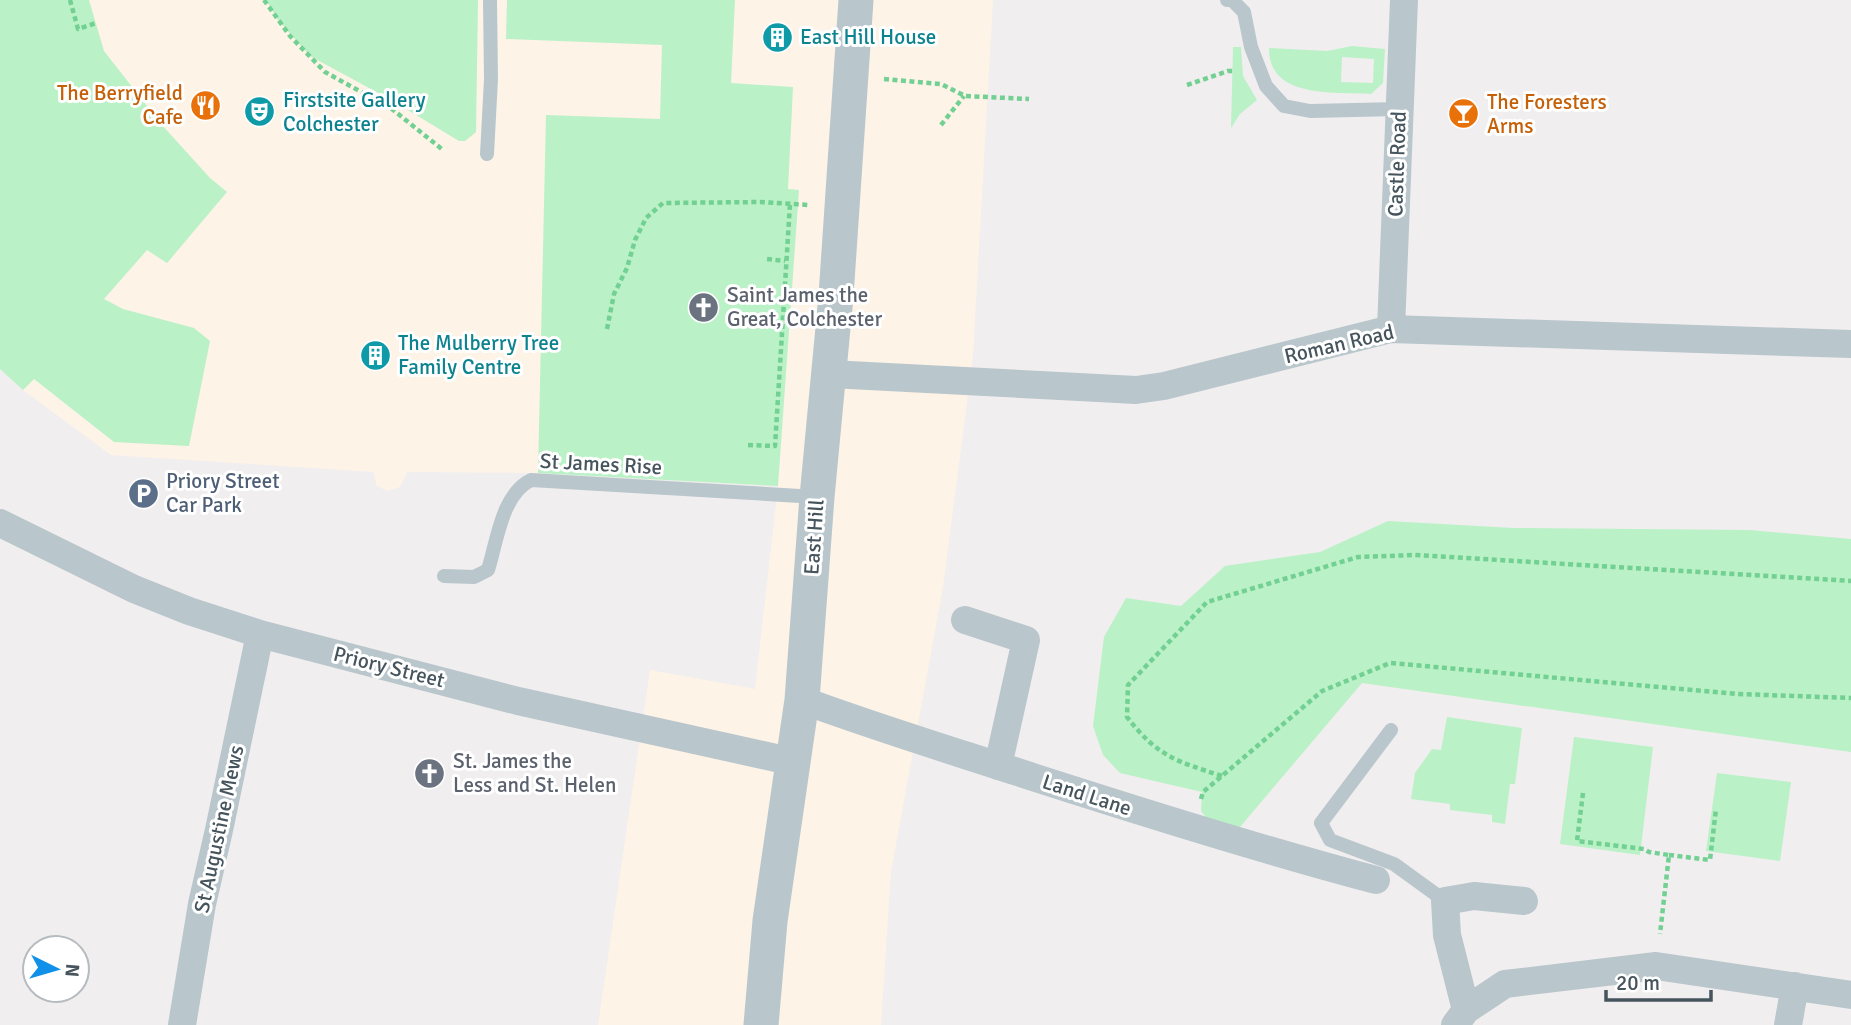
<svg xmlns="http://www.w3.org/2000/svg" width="1851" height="1025" font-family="Signika,sans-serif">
<rect width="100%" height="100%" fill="#f1eeef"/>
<!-- commercial -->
<path fill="#fdf3e7" d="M0 0H993L973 356 943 587 891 872 881 1025H598L650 670 755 689 778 486 538 473 407 472 400 487 387 491 376 485 374 472 111 455 23 390 0 369Z"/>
<!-- green -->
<path fill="#baf1c7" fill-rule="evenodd" d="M0 0H89L104 51 162 125 210 178 227 192 167 263 147 250 104 299 123 309 194 328 210 341 189 446 114 442 34 379 23 390 0 369Z
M266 0H478L476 132 465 141H459L393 101 310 56 278 20Z
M507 0H735L731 83 793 87 788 189 799 190 778 486 538 473 546 115 660 119 662 45 506 39Z
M1352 46 1385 49 1383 83 1371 94C1336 92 1268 99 1269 48L1327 51ZM1342 57 1374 59 1373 83 1341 82Z
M1233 47H1241L1243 76 1257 100 1240 114 1231 128Z
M1388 521 1513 528 1750 530 1851 539V752L1362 683 1240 827 1209 821 1201 811 1202 792 1120 773 1103 755 1093 726 1104 637 1126 598 1181 606 1225 566 1320 552Z
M1447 717 1522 728 1515 784H1510L1505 824 1492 822V815L1450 810V804L1411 799 1415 773 1432 749 1441 750Z
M1574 737 1653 747 1640 855 1560 844Z
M1717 773 1791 782 1780 861 1706 851Z"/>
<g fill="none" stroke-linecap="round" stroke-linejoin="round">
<!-- path -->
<path stroke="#71d092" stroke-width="4.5" stroke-dasharray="5 3.5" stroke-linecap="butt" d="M70 0 78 29 96 23
M264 0 290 36 325 72 392 109 443 150
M884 79 941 84 965 96 1029 99
M1187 85 1228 71H1235
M941 125 964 96
M767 259 785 261
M607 329 614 294 627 268 635 240 646 218 663 203 760 202 809 205
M748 445 775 446 790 204
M1222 776C1176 761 1158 757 1127 717L1128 685 1207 602 1358 557 1415 555 1851 581
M1583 793 1577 841 1644 849 1649 852 1669 855 1660 934
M1201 799 1203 792 1322 691 1390 663 1738 694 1851 698
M1669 855 1710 860 1716 809"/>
<!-- service -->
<path stroke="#b9c6cc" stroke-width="14" d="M1227 0H1232L1244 12 1251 47 1266 86 1284 106 1310 111 1399 109
M487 154 491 79 490 0
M444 576 474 577 488 570C497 541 502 494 531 480L817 497
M1391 730 1321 823 1330 840 1394 864 1445 901"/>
<!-- minor -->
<path stroke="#b9c6cc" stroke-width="28" d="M1391 329 1404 0
M830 374 1136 390 1164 386 1391 329 1851 344
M0 523 134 589 189 611 260 634 518 701 794 762
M965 620 1026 640 998 766
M802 700C880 729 960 753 1039 779 1151 815 1262 850 1376 880
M1466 1010 1447 935 1445 901 1474 896 1524 901
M182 1025 202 904 219 830 260 634
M1455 1025 1466 1010 1505 984 1656 966 1851 995
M1788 1025 1795 986"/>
<!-- tertiary -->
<path stroke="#b9c6cc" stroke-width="35" d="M761 1025 770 921 802 700 817 497 836 296 856 0"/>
</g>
<!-- icons -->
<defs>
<symbol id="building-disc" viewBox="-11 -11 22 22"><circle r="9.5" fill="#0f9aa8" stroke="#fff"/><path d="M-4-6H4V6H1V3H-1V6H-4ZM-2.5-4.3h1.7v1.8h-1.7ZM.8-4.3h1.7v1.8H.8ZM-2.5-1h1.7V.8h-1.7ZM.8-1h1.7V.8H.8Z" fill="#fff"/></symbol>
<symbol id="restaurant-disc" viewBox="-11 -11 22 22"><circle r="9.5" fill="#e8710a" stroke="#fff"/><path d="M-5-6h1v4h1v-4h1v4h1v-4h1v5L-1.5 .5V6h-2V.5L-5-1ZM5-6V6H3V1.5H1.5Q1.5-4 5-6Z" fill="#fff"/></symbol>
<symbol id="theatre-disc" viewBox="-11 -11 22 22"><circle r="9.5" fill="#0f9aa8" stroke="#fff"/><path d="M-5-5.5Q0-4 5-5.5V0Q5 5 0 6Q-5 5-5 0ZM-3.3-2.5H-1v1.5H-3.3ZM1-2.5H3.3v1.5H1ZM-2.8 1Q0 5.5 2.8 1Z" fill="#fff"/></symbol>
<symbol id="bar-disc" viewBox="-11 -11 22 22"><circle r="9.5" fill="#e8710a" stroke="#fff"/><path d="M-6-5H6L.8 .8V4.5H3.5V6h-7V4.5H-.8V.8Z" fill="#fff"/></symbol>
<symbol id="church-disc" viewBox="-11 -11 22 22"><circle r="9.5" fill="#6b7280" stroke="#fff"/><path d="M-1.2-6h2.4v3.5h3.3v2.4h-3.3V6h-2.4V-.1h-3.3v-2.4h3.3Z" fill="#fff"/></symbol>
<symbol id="parking-disc" viewBox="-11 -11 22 22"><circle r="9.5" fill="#5c6f8a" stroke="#fff"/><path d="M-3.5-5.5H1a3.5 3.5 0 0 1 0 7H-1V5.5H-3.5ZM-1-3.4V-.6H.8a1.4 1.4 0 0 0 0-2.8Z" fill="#fff"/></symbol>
</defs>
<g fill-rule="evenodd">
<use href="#building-disc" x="760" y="20" width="35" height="35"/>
<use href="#restaurant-disc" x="188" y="88" width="35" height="35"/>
<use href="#theatre-disc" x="242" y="94" width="35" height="35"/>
<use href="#bar-disc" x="1446" y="96" width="35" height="35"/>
<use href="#church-disc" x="686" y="290" width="35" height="35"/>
<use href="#building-disc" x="358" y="338" width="35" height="35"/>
<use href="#parking-disc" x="126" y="476" width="35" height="35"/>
<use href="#church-disc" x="412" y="756" width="35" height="35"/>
</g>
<g text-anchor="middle" stroke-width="6" stroke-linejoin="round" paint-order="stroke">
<!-- culture labels -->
<g font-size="21" fill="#0d838f" stroke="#fff" text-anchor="start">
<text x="800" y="44">East Hill House</text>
<text x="283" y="107">Firstsite Gallery<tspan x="283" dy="24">Colchester</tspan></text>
<text x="398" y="350">The Mulberry Tree<tspan x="398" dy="24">Family Centre</tspan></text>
</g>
<!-- food labels -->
<g font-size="21" fill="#c56008" stroke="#fff" text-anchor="end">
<text x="183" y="100">The Berryfield<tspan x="183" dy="24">Cafe</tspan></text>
<text x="1487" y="109" text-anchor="start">The Foresters<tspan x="1487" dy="24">Arms</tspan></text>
</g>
<!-- street labels -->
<g font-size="21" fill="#46555d" stroke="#fff">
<text transform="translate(1397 164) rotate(-88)" y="7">Castle Road</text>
<text transform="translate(1339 344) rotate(-13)" y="7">Roman Road</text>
<text transform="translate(601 464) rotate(3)" y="7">St James Rise</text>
<text transform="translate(814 537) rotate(-86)" y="7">East Hill</text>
<text transform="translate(389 667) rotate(14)" y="7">Priory Street</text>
<text transform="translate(1087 795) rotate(18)" y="7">Land Lane</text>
<text transform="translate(219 829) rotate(-78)" y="7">St Augustine Mews</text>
</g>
<!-- worship labels -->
<g font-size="21" fill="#5b616d" stroke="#fff" text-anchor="start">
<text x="727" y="302">Saint James the<tspan x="727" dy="24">Great, Colchester</tspan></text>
<text x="453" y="768">St. James the<tspan x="453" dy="24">Less and St. Helen</tspan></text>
</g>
<!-- service labels -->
<g font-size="21" fill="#4e5e75" stroke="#fff" text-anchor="start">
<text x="166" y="488">Priory Street<tspan x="166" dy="24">Car Park</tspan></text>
</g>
</g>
<!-- north arrow -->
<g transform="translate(56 969) rotate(95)"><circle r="33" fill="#ffffff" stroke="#b5bbbe" stroke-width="2"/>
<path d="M0-5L12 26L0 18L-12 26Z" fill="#1190e9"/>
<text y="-10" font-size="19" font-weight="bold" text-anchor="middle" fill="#46555d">N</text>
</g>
<!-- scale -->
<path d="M1606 990v10h105v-10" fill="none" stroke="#46555d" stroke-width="3.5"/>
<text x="1616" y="990" font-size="21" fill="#46555d" stroke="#ffffff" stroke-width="5" paint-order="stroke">20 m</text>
</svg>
